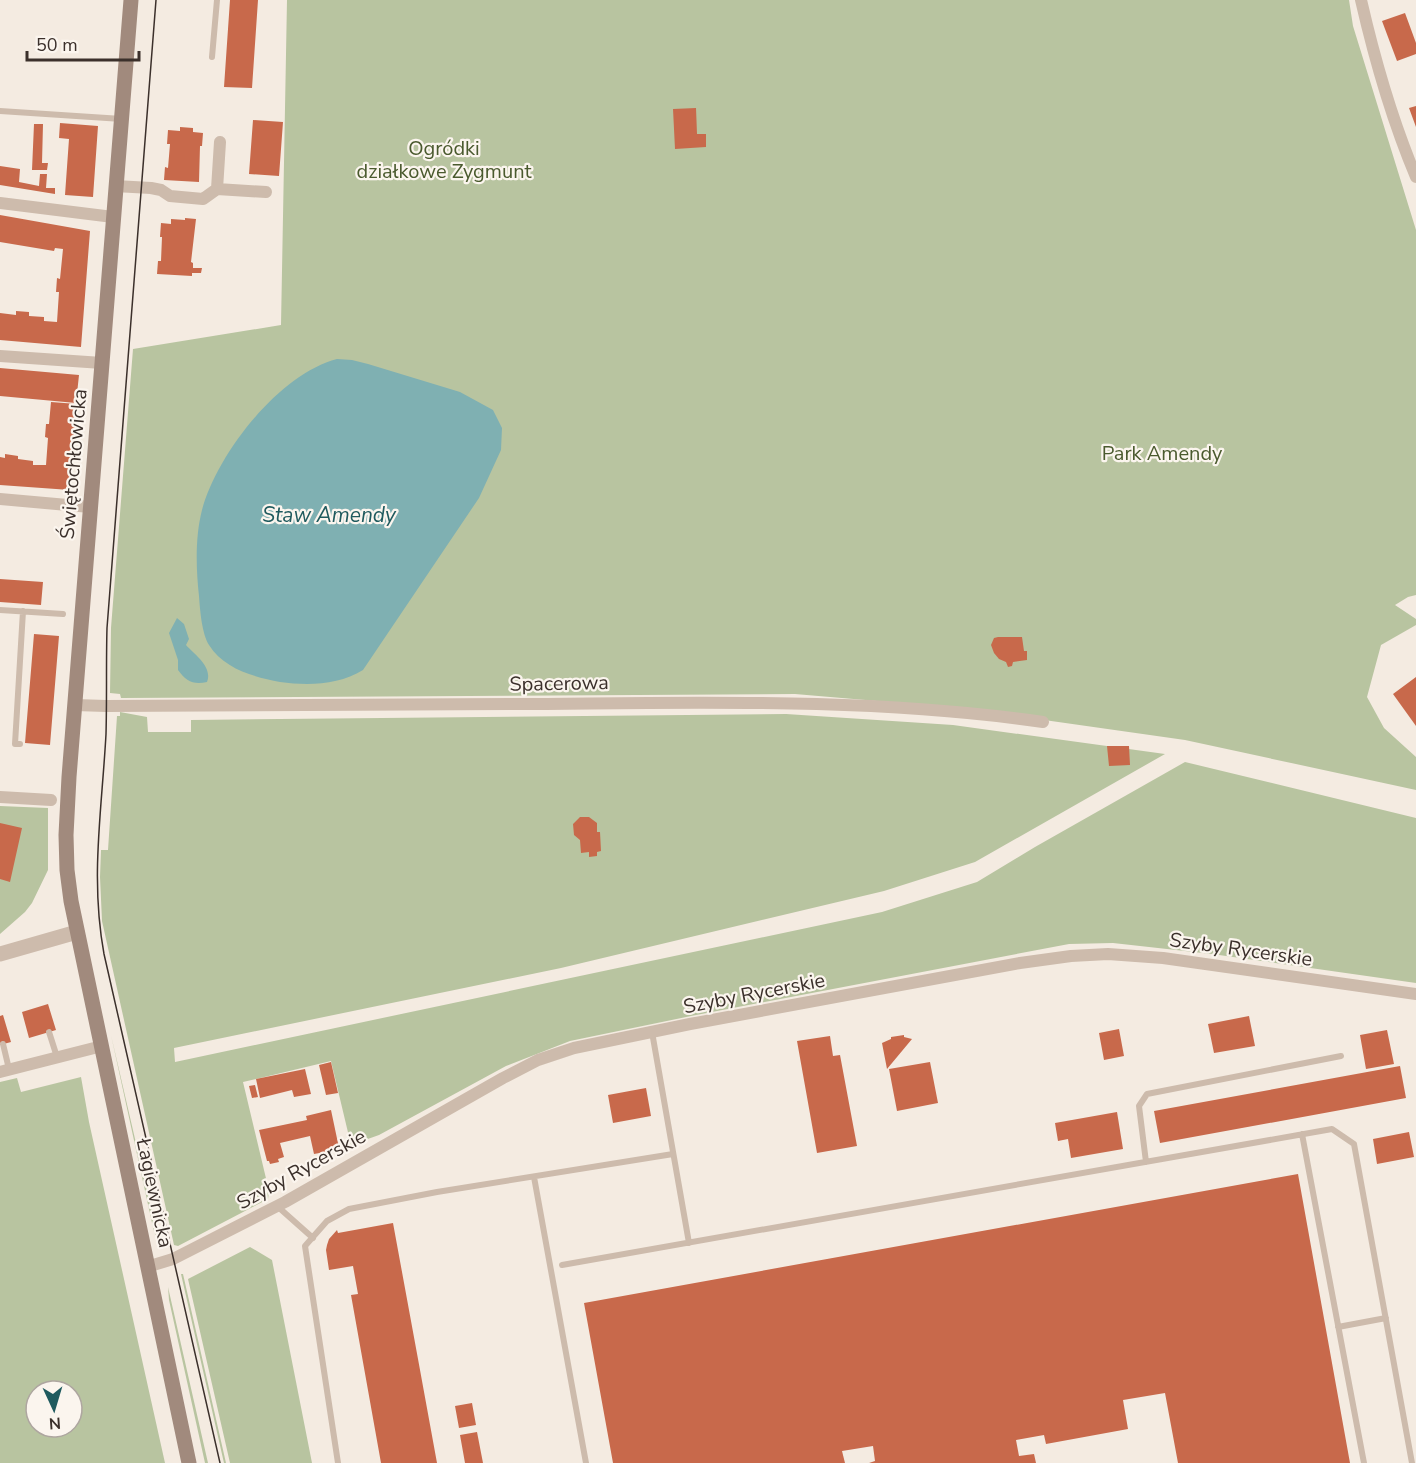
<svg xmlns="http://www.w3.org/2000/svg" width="1416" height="1463" font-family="'Nunito Sans',sans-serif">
<rect width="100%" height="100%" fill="#f4ebe1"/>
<!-- green -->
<path fill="#b8c4a0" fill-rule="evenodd" d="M287 0H1349L1353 26 1416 230V595L1408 597 1395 605 1416 619V625L1381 645 1367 697 1384 728 1416 757V790L1185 740 959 708 795 694 121 698 120 694 110 693 111 628 133 349 281 325Z
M120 712 147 717 148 732H191V720L786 714 953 725 1165 754 975 862 884 891 561 968 174 1048 175 1062 882 912 977 882 1035 847 1185 762 1416 818V983L1212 954 1113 943 1069 944 691 1016 570 1041 506 1066 379 1135 351 1145 331 1061 243 1082 269 1191 268 1199 178 1246 174 1245 102 921 100 877 101 850H108L117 716H120Z
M0 806 48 808V870L32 903 25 912 0 934Z
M111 1035 157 1234 159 1240 154 1232Z
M81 1077 89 1122 165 1463H0V1082L17 1078 21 1092ZM36 1391H72V1427H36Z
M250 1247 272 1260 312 1463H230L188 1279Z
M181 1274H183L226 1463H224Z
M168 1287 208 1463H205L169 1300Z"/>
<!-- water -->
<path fill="#7fb0b2" d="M337 359 352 360 368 364 460 392 493 410 502 428 501 450 479 498 363 670C339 685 308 686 280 682 254 677 224 669 209 645 202 634 200 610 199 596 196 569 195 537 202 510 217 454 279 374 337 359Z
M177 618 184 624 189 639 186 645C195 655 213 667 207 682 193 685 186 681 178 670V660L169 633Z"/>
<!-- building -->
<path fill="#c8694b" d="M230 0H258L252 88 224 87Z
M1405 13 1416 43V54L1397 61 1382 21Z
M1416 106V127L1409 108Z
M696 108 697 134H706V147L675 149 673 109Z
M253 120 283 122 279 176 249 174Z
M60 123 98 126 93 197 65 195 69 139 59 138Z
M34 124H43L42 163H48L47 170H32Z
M180 127 193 128V132L203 133 202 146H200L199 182 164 180 165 167 168 168 170 144H167L168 130 180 131Z
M0 166 20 169 19 182 39 186 40 174H47L46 188H55V194L0 185Z
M0 215 90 231 81 347 0 340V313L16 315V311L29 312V316L44 317V321L57 322 59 292H56L57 278 60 279 63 249 55 248 54 251 0 242Z
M185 218 196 219 191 262 193 263V268H202L201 273H192V276L157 274 158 261H161L162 237H160L161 223 171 224V219L185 220Z
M0 368 79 375 76 403 0 396Z
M51 402 77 404 70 490 0 485V457L5 458V454L18 456V459L33 461V465H46L48 438 45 437 46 424H49Z
M0 579 43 582 41 605 0 602Z
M34 634 59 636 50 745 25 743Z
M998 637H1022L1024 651H1027V660L1013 662 1012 666 1008 667 1006 662 999 659 994 653 991 645 994 638Z
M1416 677V726L1393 694Z
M1107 746H1129L1130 765 1109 766Z
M580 817H589L597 823V832H600L601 851 597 852V856L589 857V852L581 853 580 840 574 835 573 824Z
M0 823 22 828 10 882 0 879Z
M48 1004 56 1030 29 1038 22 1012Z
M3 1015 11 1042 0 1045V1016Z
M1249 1016 1255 1046 1214 1053 1208 1024Z
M1119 1029 1124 1056 1104 1060 1099 1033Z
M1387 1030 1394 1064 1366 1069 1360 1035Z
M904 1035V1037L912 1039 887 1069 882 1043 891 1039V1037Z
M830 1036 833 1056 840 1055 857 1146 817 1153 797 1041Z
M331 1062 338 1093 326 1095 319 1065Z
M930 1062 938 1103 897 1111 889 1069Z
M1400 1066 1406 1098 1160 1143 1154 1111Z
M305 1069 311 1094 294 1097 292 1090 260 1098 256 1079Z
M255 1085 258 1097 252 1098 249 1086Z
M646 1088 651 1116 613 1123 608 1095Z
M331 1110 339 1148 327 1155 325 1152 314 1154 310 1136 280 1143 284 1157 278 1159 279 1162 270 1164 269 1161H267L259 1130 307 1120 306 1116Z
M1117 1112 1123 1149 1071 1158 1068 1139 1058 1141 1055 1123Z
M1409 1132 1414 1157 1377 1164 1373 1139Z
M1298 1174 1350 1463H1178L1165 1393 1123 1400 1128 1429 1046 1444 1044 1435 1016 1440 1019 1456 1034 1454 1036 1463H869L875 1461 873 1446 842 1451 845 1463H613L584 1303Z
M393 1223 418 1359 437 1463H381L351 1295 358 1294 353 1266 329 1270 326 1250 327 1245 329 1239 337 1230 338 1233Z
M472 1403 476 1425 459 1428 455 1406Z
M477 1432 483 1463H465L460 1435Z"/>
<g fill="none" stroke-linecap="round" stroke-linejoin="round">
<!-- service -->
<path stroke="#cdbbac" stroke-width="6" d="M212 57 217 0
M0 111 122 119
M0 610 63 614
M20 744H15L23 611
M49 1032 57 1057
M652 1032 689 1243
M3 1044 9 1069
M1302 1134 1364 1463
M1146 1162 1139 1106 1147 1094 1341 1056
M534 1177 586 1463
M277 1206 313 1238
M562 1265 1332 1129 1354 1144 1412 1463
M1338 1327 1386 1318
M338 1463 305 1246 327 1221 349 1209 437 1192 673 1154"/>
<!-- minor -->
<path stroke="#cdbbac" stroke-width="12" d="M1361 0C1375 61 1392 120 1416 177
M115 186 151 188 161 190 170 196 203 199 217 189 266 192
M217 189 220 142
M0 203 113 217
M0 356 102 363
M0 499 90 507
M75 705 106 706C242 705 379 705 516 704 692 703 869 697 1043 722
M0 797 51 800
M0 1072 102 1046
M150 1266 173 1259 285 1202 503 1078 538 1060 574 1048 690 1024 1020 963 1071 956 1108 954 1163 958 1416 994"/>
<!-- tertiary -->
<path stroke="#cdbbac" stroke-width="15" d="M0 954 77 932"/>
<!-- secondary -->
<path stroke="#a18a7d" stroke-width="15" d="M131 0 69 777 66 835 67 870 71 901 189 1463"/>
<!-- tram -->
<path stroke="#3b302b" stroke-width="1.5" d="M156 0 107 628C106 663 107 698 106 734 102 809 90 878 104 954L220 1463"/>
</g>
<g text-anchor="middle" stroke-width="4.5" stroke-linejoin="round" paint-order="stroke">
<!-- park labels -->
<g font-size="20" fill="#4a5a2e" stroke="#fbf5ee">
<text x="444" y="155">Ogródki<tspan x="444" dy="23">działkowe Zygmunt</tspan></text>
<text x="1162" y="460">Park Amendy</text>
</g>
<!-- street labels -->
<g font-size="20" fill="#3b302b" stroke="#fbf5ee">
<text transform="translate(73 464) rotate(-85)" y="7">Świętochłowicka</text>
<text transform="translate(559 683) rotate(-1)" y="7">Spacerowa</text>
<text transform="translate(1241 949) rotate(8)" y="7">Szyby Rycerskie</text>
<text transform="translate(754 993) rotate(-11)" y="7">Szyby Rycerskie</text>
<text transform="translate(301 1169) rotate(-29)" y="7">Szyby Rycerskie</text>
<text transform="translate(155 1193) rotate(78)" y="7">Łagiewnicka</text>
</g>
<!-- water labels -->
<g font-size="21" font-style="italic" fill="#1f5a5e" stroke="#fbf5ee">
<text x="329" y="522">Staw Amendy</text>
</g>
</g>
<!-- north arrow -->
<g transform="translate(54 1409) rotate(176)"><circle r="28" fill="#fbf5ee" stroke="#aea6a0" stroke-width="1.5"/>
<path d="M0-4.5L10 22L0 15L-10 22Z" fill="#1f5a5e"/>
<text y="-9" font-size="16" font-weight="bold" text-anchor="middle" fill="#3b302b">N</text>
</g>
<!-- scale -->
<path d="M27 51v9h112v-9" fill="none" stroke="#3b302b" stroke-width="3"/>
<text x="36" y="51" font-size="18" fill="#3b302b" stroke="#fbf5ee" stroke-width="4.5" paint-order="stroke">50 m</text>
</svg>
